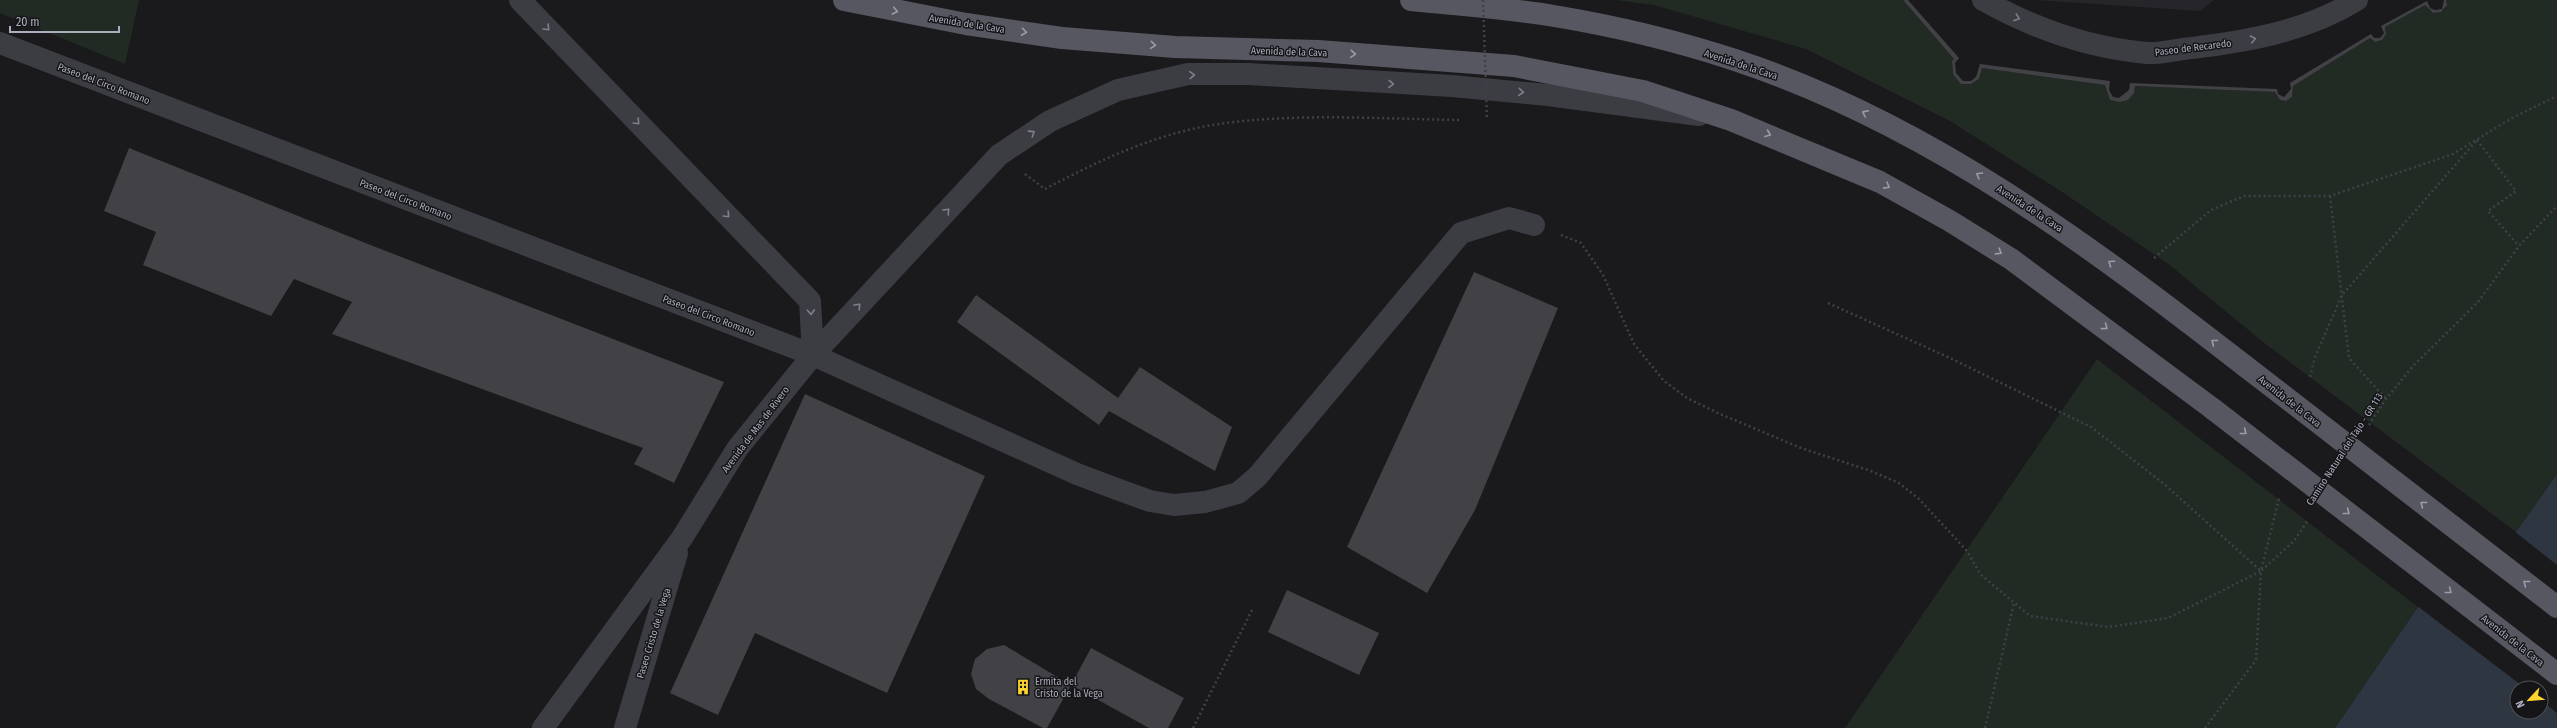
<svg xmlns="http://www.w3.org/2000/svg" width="2557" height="728" font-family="'Fira Sans Condensed',sans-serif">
<rect width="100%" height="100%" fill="#1a191c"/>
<!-- built -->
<path fill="#262529" d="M2035 0H2214L2200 11Z"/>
<!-- green -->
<path fill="#212a23" d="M0 0H139L125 64 0 13Z
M1615 0H1903L1954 59 1952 61 1953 74 1961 84H1971L1979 79 1982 68 2105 85 2110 100C2123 103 2133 101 2135 86L2275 92 2280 100 2286 101 2292 97 2293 86 2370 38 2375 42 2382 40 2386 34 2385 27 2425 5 2430 11 2436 13 2445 9 2446 0H2557V474L2516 532 2263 342 2167 263 2059 190 1950 121 1806 49 1654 5Z
M2097 359 2418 607 2335 728H1845Z"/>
<!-- water -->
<path fill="#2e3641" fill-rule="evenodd" d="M2557 474V728H2335L2418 607 2516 532ZM2517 688H2541V712H2517Z"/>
<!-- pier -->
<path fill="#1a191c" d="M2514 531 2557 565V713L2541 700V688H2525L2416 605Z"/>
<!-- building -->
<path fill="#414146" d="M1903 0H1908L1959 58 1955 63 1956 73 1963 81H1971L1976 77 1980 64 2110 81 2109 90 2113 97 2119 98 2129 90 2130 83 2277 89 2278 94 2284 97 2291 89 2290 83 2371 34 2374 38H2380L2384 33 2381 26 2427 1 2430 8 2435 10 2442 9 2444 0H2446L2447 5 2441 12 2433 13 2425 5 2385 27 2386 34 2382 40 2375 42 2370 38 2293 86 2292 97 2286 101 2280 100 2275 92 2135 86 2134 93 2128 100 2120 102 2110 100 2105 85 1982 68 1979 79 1971 84H1961L1953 74 1952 61 1954 59Z
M129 148 373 246 724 382 674 483 634 464 643 448 332 334 352 302 294 279 271 316 143 265 156 232 104 211Z
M1474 272 1558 308 1475 510 1427 593 1347 547Z
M976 295 1118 398 1140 367 1232 427 1215 471 1109 411 1099 425 957 322Z
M805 394 985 476 887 693 755 633 718 715 670 693Z
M1287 590 1379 633 1359 675 1268 632Z
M1004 645 1071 685 1091 648 1184 698 1168 728H1149L1071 685 1047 728H1043L989 699 976 689 971 674 975 659 987 649Z"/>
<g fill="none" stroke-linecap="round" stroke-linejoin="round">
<!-- path -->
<path stroke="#404148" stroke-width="2.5" stroke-dasharray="2 3" stroke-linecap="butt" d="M2477 140 2516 191 2488 211 2519 246
M1025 174 1045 189C1102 159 1161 131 1226 123 1304 113 1384 119 1462 120
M2330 196 2349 358 2386 399
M1561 235 1581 243 1603 275 1634 344 1664 381 1687 398 1720 414 1801 448 1871 471 1899 483 1919 499 1967 551 1980 574 2030 616 2108 627 2168 618 2261 571 2279 498
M2154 258 2211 210 2244 196H2330L2453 154 2512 118 2557 96
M1828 303 1950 358 2091 427 2164 484 2261 571
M2310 377 2315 357 2342 295 2477 140
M2369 425 2386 399 2414 365 2478 302 2519 246 2557 206
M1193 728 1252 610
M1985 728 2014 603
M2205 728 2256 660 2261 571 2294 541 2308 520"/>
<!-- minor -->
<path stroke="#3c3c43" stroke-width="22" d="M520 0 810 301 813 355
M1983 0C2033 28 2089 48 2147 53 2161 54 2178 49 2192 48 2249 41 2307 31 2357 0
M0 43 813 355 1077 474 1114 488 1150 501 1174 505 1205 502 1238 493 1257 477 1461 233 1509 218 1534 225
M543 728 682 538 737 449 813 355 999 155 1050 121 1118 90 1188 74H1248L1452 86 1548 95 1699 115
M625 728 677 553"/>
<!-- major -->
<path stroke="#565760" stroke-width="22" d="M844 0 966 24 1062 38 1175 47 1318 51 1514 66 1643 91 1731 120 1880 182 1950 221 2011 259 2213 409
M1411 0C1458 5 1507 8 1554 16 1615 26 1677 41 1735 60 1926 123 2088 244 2245 366"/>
<!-- path-bridge -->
<path stroke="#404148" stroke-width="2.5" stroke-dasharray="2 3" stroke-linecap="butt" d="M1483 0 1487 120"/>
<!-- major-bridge -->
<path stroke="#565760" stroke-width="22" d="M2245 366 2557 607
M2213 409 2557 674"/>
</g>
<!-- one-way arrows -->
<defs><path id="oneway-chevron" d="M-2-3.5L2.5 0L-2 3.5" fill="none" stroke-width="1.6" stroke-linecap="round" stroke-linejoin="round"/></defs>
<g stroke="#9a9daa">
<use href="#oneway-chevron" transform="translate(895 11) rotate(11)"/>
<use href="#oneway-chevron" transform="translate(1024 32) rotate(8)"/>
<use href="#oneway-chevron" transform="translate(1153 45) rotate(5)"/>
<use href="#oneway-chevron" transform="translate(1353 54) rotate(4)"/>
<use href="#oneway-chevron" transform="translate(1865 113) rotate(-153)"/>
<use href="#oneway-chevron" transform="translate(1768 134) rotate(22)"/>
<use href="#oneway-chevron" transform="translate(1979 175) rotate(-149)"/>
<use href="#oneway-chevron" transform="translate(1887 186) rotate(29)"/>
<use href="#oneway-chevron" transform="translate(1999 252) rotate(32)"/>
<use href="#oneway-chevron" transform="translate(2111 263) rotate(-145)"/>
<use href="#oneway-chevron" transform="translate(2105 327) rotate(37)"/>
<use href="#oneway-chevron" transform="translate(2214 342) rotate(-142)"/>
<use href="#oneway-chevron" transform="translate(2244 432) rotate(38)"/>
<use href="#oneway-chevron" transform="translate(2423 504) rotate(-142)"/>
<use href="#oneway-chevron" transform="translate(2347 512) rotate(38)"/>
<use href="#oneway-chevron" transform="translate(2526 583) rotate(-142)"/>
<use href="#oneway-chevron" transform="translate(2449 591) rotate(38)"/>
</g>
<g stroke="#7f808c">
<use href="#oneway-chevron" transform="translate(2017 18) rotate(20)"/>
<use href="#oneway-chevron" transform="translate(547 28) rotate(46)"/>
<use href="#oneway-chevron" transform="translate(2253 39) rotate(-13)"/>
<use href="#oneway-chevron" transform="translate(1192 75) rotate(-3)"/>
<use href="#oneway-chevron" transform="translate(1391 84) rotate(2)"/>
<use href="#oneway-chevron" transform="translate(1521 92) rotate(5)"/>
<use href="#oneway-chevron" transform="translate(637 122) rotate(46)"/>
<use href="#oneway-chevron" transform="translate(1032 133) rotate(-33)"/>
<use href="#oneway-chevron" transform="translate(947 211) rotate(-47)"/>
<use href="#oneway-chevron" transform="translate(727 215) rotate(46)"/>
<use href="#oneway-chevron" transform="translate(858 306) rotate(-47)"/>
<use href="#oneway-chevron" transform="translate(811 312) rotate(87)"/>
</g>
<!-- icons -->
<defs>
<symbol id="building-bare" viewBox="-9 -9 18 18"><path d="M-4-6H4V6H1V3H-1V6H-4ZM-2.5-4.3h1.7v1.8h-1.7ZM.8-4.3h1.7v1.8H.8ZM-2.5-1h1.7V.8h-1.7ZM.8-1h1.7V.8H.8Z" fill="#fed22f" stroke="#151417" stroke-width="2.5" paint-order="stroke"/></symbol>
</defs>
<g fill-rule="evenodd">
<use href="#building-bare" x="1012" y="676" width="22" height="22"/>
</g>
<g text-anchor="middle" stroke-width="3" stroke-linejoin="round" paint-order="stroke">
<!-- street labels -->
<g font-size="10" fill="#abaebc" stroke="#151417">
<text transform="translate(967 23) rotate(9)" y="4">Avenida de la Cava</text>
<text transform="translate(2193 47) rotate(-7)" y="4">Paseo de Recaredo</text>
<text transform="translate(1289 51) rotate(2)" y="4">Avenida de la Cava</text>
<text transform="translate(1741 64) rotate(18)" y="4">Avenida de la Cava</text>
<text transform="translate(104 83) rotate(21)" y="4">Paseo del Circo Romano</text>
<text transform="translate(406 199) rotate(21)" y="4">Paseo del Circo Romano</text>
<text transform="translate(2030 208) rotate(33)" y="4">Avenida de la Cava</text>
<text transform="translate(709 315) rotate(21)" y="4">Paseo del Circo Romano</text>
<text transform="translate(2290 401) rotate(38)" y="4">Avenida de la Cava</text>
<text transform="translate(755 429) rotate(-53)" y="4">Avenida de Mas de Rivero</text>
<text transform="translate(2344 449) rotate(-57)" y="4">Camino Natural del Tajo - GR 113</text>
<text transform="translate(653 633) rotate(-73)" y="4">Paseo Cristo de la Vega</text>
<text transform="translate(2513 640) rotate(38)" y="4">Avenida de la Cava</text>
</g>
<!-- poi labels -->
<g font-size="10" fill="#abaebc" stroke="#151417" text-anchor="start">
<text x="1035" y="685">Ermita del<tspan x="1035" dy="12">Cristo de la Vega</tspan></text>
</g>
</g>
<!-- north arrow -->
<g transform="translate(2529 700) rotate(244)"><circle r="19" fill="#151417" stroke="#515259"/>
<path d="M0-3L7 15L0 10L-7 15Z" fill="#fed22f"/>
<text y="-6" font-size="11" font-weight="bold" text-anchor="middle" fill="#abaebc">N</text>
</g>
<!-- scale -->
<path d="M10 26v6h109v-6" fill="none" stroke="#abaebc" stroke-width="2"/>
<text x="16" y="26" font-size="12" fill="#abaebc" stroke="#151417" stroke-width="3" paint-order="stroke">20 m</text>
</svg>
